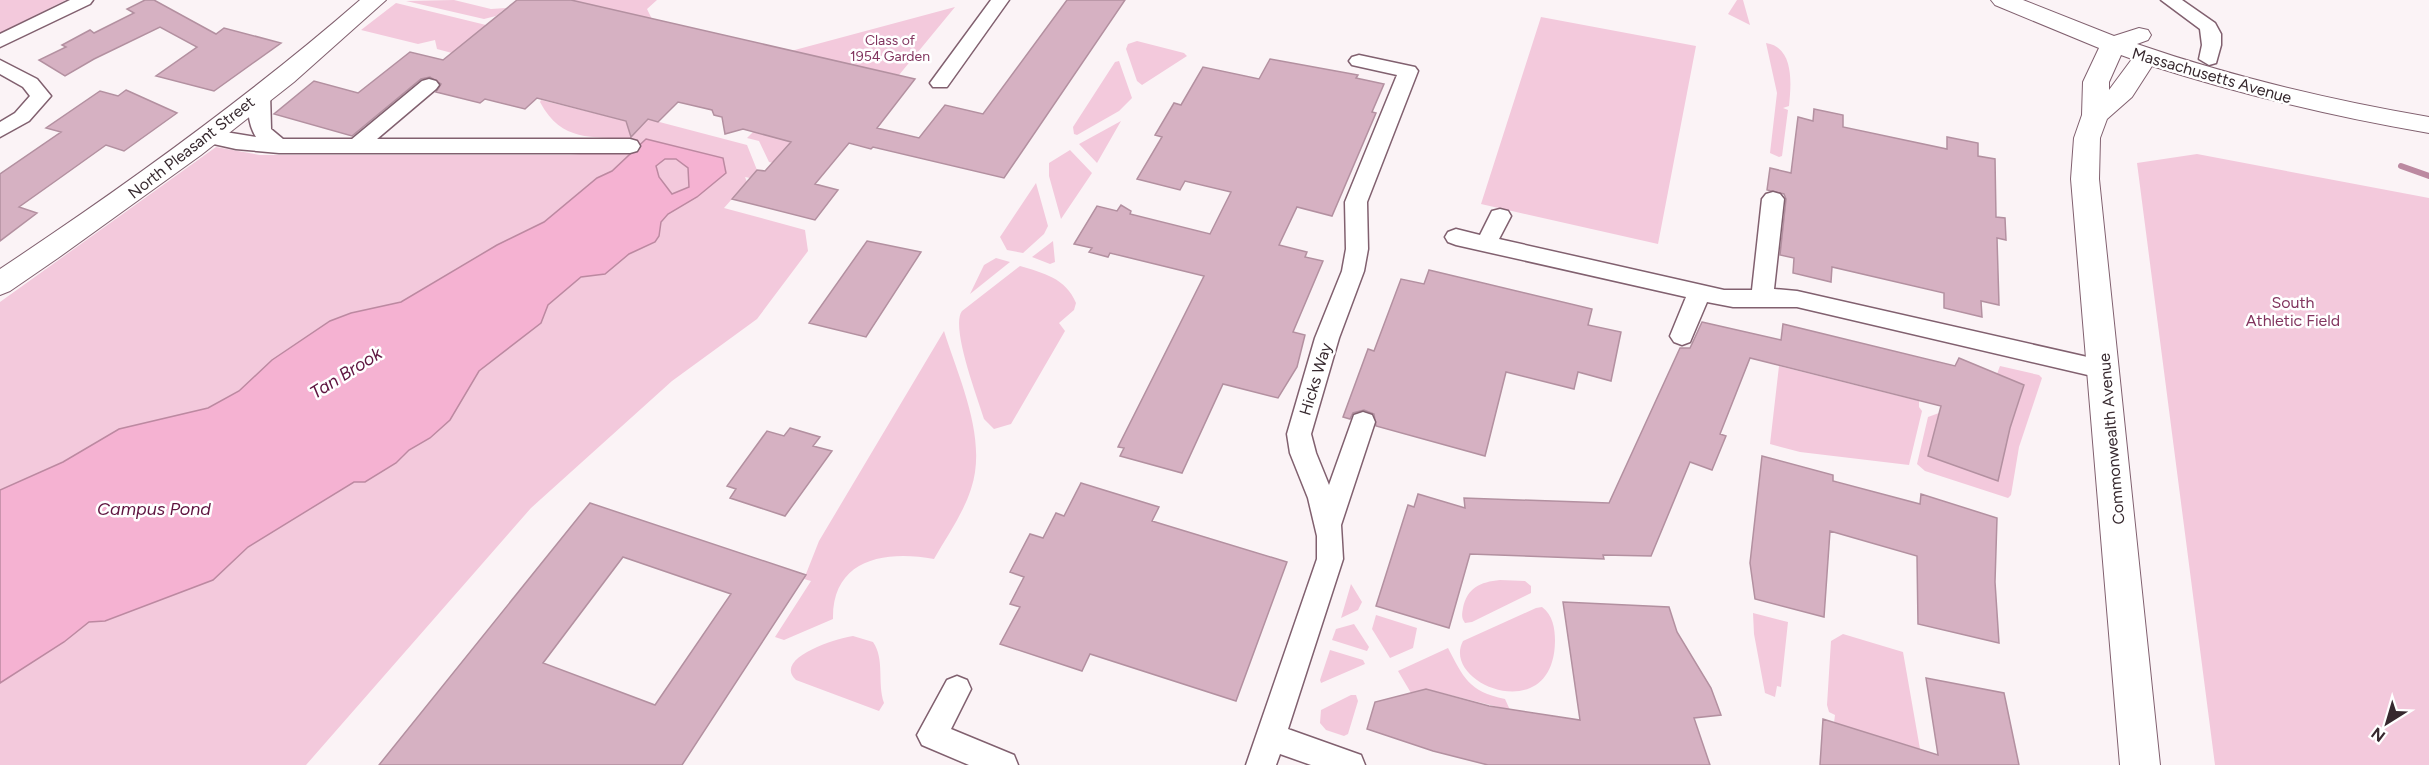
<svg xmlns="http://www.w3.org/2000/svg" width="2429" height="765" font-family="Figtree,sans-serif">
<rect width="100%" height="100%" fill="#fbf3f6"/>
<!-- green -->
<path fill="#f3c9dc" d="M0 0H66L0 33Z
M454 0 491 9 506 8 496 16 484 19 406 1Z
M571 0H657L647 9 652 19Z
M1737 0H1743L1750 25 1728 14Z
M396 3 486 25 452 53 437 49 435 40 418 44 361 30Z
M955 7 899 75 791 51Z
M1541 17 1696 46 1658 244 1481 204Z
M1137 41 1184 53 1187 56 1142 85 1137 81 1126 49 1128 44Z
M1766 43C1795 47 1791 86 1789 106L1783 108 1788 110 1782 156 1779 157 1770 153 1777 93Z
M1119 61 1132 98 1119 111 1077 135 1074 134 1073 127 1115 62Z
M541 100 626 121 630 134 633 135 648 119 747 145 757 170 750 178 745 177 747 182 724 208 805 230 808 251 757 319 672 381 531 508 306 765H0V302L216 147 260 155H570L601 152 615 154 629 139C592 136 562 143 540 102Z
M1121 121 1097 163 1079 144Z
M754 131 797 135 773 163 769 162 759 141 747 138Z
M1070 150 1092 173 1061 219 1049 176V163Z
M2197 154 2429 198V765H2215L2137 163Z
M1036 183 1048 226 1044 234 1023 253 1007 250 1000 237Z
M1053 241 1055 262 1050 264 1032 257Z
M996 258 1010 262 970 294 984 265Z
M1020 266C1043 273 1066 278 1076 303L1074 310 1059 323 1065 331 1011 424 994 429 984 419C978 399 950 326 962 311Z
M944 331C959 379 988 439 971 489 963 514 947 536 934 559 885 550 832 559 833 619L784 640 775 637 811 581 804 579 819 541Z
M1779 366 1919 401V407L1922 411 1909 465 1800 452 1770 444Z
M2000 366 2039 375 2042 378 2019 447 2011 495 2008 498 1925 471 1917 464 1928 417 1939 413 1928 456 1998 480 2010 428 2024 385 1997 374Z
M1500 580 1525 581 1531 586V593L1472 622 1465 623C1461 618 1462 614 1463 608 1467 588 1480 582 1500 580Z
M1351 584 1362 602 1358 610 1341 618Z
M1542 607C1553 615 1555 629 1555 641 1554 729 1440 684 1463 641L1536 608Z
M1753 613 1788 622 1781 687 1777 686 1775 697 1765 693 1754 634Z
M1376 615 1417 628 1413 648 1390 658 1372 629Z
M1354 624 1369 647 1367 651 1332 640 1336 629Z
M1843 634 1903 652 1920 749 1834 723 1835 715 1829 712 1827 705 1831 641Z
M853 636 873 642C885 659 877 683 884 703L879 711 796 680C772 658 838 638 853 636Z
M1448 648C1464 678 1468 691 1505 699L1510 710 1426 689 1411 693 1398 671Z
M1330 650 1363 660 1365 664 1321 683 1320 680Z
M1351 695H1356L1358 701 1348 734 1344 736 1326 730 1320 723 1321 710Z"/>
<!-- water -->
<path fill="#f5b2d2" stroke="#bc89a1" stroke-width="1.5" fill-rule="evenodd" d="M646 139 723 158 726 173 697 197 668 214 661 222 659 236 655 242 629 254 605 274 581 277 548 305 541 323 479 371 450 420 430 438 409 450 396 463 365 482H354L248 547 213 580 105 621 89 622 64 642 0 683V490L63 462 119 429 208 408 239 391 272 360 330 321 351 313 401 302 497 245 544 222 597 178 612 171ZM665 159H676L688 168 689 187 672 194 659 177 656 166Z"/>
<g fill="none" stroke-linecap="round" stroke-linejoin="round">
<!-- stream -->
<path stroke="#bc89a1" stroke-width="6" d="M2401 166 2429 176"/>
</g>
<!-- building -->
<path fill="#d6b1c2" stroke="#b390a0" stroke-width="1.5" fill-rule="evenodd" d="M145 0H154L216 34 224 28 281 43 214 91 156 76 197 47 160 27 94 59 65 76 39 60 66 47 62 45 90 30 94 33 134 13 127 9Z
M517 0H571L915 79 877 128 919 138 945 105 983 114 1067 0H1125L1004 178 873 147 871 149 849 143 815 184 838 190 815 220 732 199 757 170 765 171 791 142 743 129 725 134 722 117 714 115 712 110 678 102 658 122 648 119 631 137 626 121 537 98 525 109 485 99 480 103 436 92 441 84 430 77 421 79 352 136 274 114 314 81 358 93 410 52 443 60Z
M1270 59 1358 75 1356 78 1384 84 1372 112 1376 113 1332 216 1297 207 1279 245 1307 252 1305 257 1323 261 1293 332 1305 335 1297 367 1278 398 1223 384 1182 473 1120 456 1124 448 1118 447 1204 276 1110 253 1108 257 1089 252 1092 248 1074 244 1097 206 1117 211 1121 205 1131 211 1130 214 1210 234 1231 192 1185 181 1180 190 1137 179 1162 137 1155 135 1174 103 1181 105 1203 67 1259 79Z
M126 90 177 113 124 151 106 145 57 180 19 207 37 213 0 241V174L61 132 46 128 100 91 118 96Z
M1814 109 1843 115V127L1947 149V137L1978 143V156L1995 159 1996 217 2005 218 2006 240 1997 238 1999 305 1981 301 1982 317 1944 308V293L1832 267 1831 282 1793 273 1794 258 1780 255 1786 199 1784 194 1767 190 1770 168 1791 173 1798 117 1813 121Z
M867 241 921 252 866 337 809 323Z
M1429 270 1592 309 1588 325 1621 332 1611 381 1578 372 1574 389 1506 372 1485 456 1376 426 1374 414 1364 410 1353 413 1350 419 1343 417 1368 349 1374 351 1401 279 1424 284Z
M1702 322 1781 340 1783 324 1955 366 1959 358 2024 385 2010 428 1998 481 1928 456 1941 406 1750 358 1720 434 1726 436 1712 470 1690 462 1651 556 1603 555 1604 559 1470 554 1449 628 1376 606 1408 505 1414 507 1418 494 1465 508 1464 498 1609 503 1680 348H1690Z
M790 428 820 437 813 446 832 451 785 516 730 498 736 489 727 486 767 431 784 436Z
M1762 456 1833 475V481L1920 504 1921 494 1997 518 1995 582 1999 643 1918 624 1917 556 1830 531 1824 617 1755 599 1750 563Z
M1081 483 1159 507 1152 521 1287 562 1236 701 1090 654 1082 671 1000 644 1020 607 1010 604 1024 577 1010 572 1030 534 1043 538 1056 513 1064 516Z
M590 503 806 575 682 765H379ZM623 557 731 594 655 705 543 663Z
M1563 602 1669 607 1677 632 1711 688 1721 715 1694 718 1710 765H1488L1433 751 1367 729 1375 702 1426 689 1489 706 1580 720Z
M1926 678 2004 693 2019 765H1820L1823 719 1938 755Z"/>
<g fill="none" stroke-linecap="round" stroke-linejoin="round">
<defs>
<path id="minor" d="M70 0H93L90 4 0 47V34Z
M991 0H1009L947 87H933L930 83Z
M2161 0H2182L2215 23 2221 34V45L2216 63 2209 65 2199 59 2202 45 2200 29Z
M1359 55 1415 67 1418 71 1367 202 1368 249 1364 271 1339 338 1311 434 1316 453 1329 485 1354 415 1363 412 1372 415 1375 422 1341 525 1343 559 1288 729 1361 755 1365 765H1311L1280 754 1276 765H1246L1317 559V536L1308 498 1290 453 1287 434 1315 338 1342 271 1346 249 1345 202 1397 75 1352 65 1349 61 1352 57Z
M0 60 37 79 51 96 29 121 0 137V122L15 113 30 96 23 87 0 74Z
M429 79 436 81 439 85 436 89 377 139H630L637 141 640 146 637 151 630 153H279L236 149 200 141 197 136 200 131 207 129 256 137C248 125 245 101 253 89H267L270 93 271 129 283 139H352L422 81Z
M1773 192 1780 194 1784 199 1774 289 1797 291 2105 361 2113 364 2117 370 2113 376 2105 379 1797 307H1733L1707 302 1690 342 1682 345 1674 342 1670 336 1686 297 1456 245 1448 242 1445 237 1448 232 1456 229 1480 235 1492 211 1500 209 1508 211 1511 216 1499 239 1724 290H1752L1762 199 1766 194Z
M957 676 967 680 971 689 951 729 1014 755 1018 765H969L922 745 917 735 947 680Z"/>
<path id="major" d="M360 0H386L294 82 201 155 58 258 10 291 0 295V269C125 186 246 99 360 0Z
M1991 0H2023L2114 36 2139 28 2148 30 2151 35 2148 40 2137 44C2233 77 2330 100 2429 117V133C2335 117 2243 95 2152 66L2132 97 2107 119 2100 138 2099 179 2160 765H2120L2071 179 2074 138 2082 115 2083 82 2099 48 1995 5ZM2121 55 2132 59 2109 90V82Z"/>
</defs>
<!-- minor casing -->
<use href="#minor" stroke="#81606f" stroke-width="3"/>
<!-- major casing -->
<use href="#major" stroke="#81606f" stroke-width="2"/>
<!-- minor -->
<use href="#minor" fill="#fff" fill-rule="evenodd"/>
<!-- major -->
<use href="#major" fill="#fff" fill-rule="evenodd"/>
</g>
<g text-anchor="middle" stroke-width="5" stroke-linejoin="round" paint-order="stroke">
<!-- far-park labels -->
<g font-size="14" fill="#82355f" stroke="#fff">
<text x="890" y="45">Class of<tspan x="890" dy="16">1954 Garden</tspan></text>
</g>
<!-- street labels -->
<g font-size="16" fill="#36282e" stroke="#fff">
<text transform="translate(2212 75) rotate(16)" y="6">Massachusetts Avenue</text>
<text transform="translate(191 147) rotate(-38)" y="6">North Pleasant Street</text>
<text transform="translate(1315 379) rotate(-73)" y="6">Hicks Way</text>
<text transform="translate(2111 439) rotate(-95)" y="6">Commonwealth Avenue</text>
</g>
<!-- park labels -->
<g font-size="16" fill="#82355f" stroke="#fff">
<text x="2293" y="308">South<tspan x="2293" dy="18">Athletic Field</tspan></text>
</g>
<!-- water labels -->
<g font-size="18" font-style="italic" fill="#5f1440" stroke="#fff">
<text transform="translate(346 373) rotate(-32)" y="6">Tan Brook</text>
<text x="154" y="515">Campus Pond</text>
</g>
</g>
<!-- north arrow -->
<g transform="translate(2387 723) rotate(217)" stroke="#ffffff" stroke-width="4.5" paint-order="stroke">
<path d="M0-4.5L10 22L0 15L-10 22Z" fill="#36282e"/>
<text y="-9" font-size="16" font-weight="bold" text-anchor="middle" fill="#36282e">N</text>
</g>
</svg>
